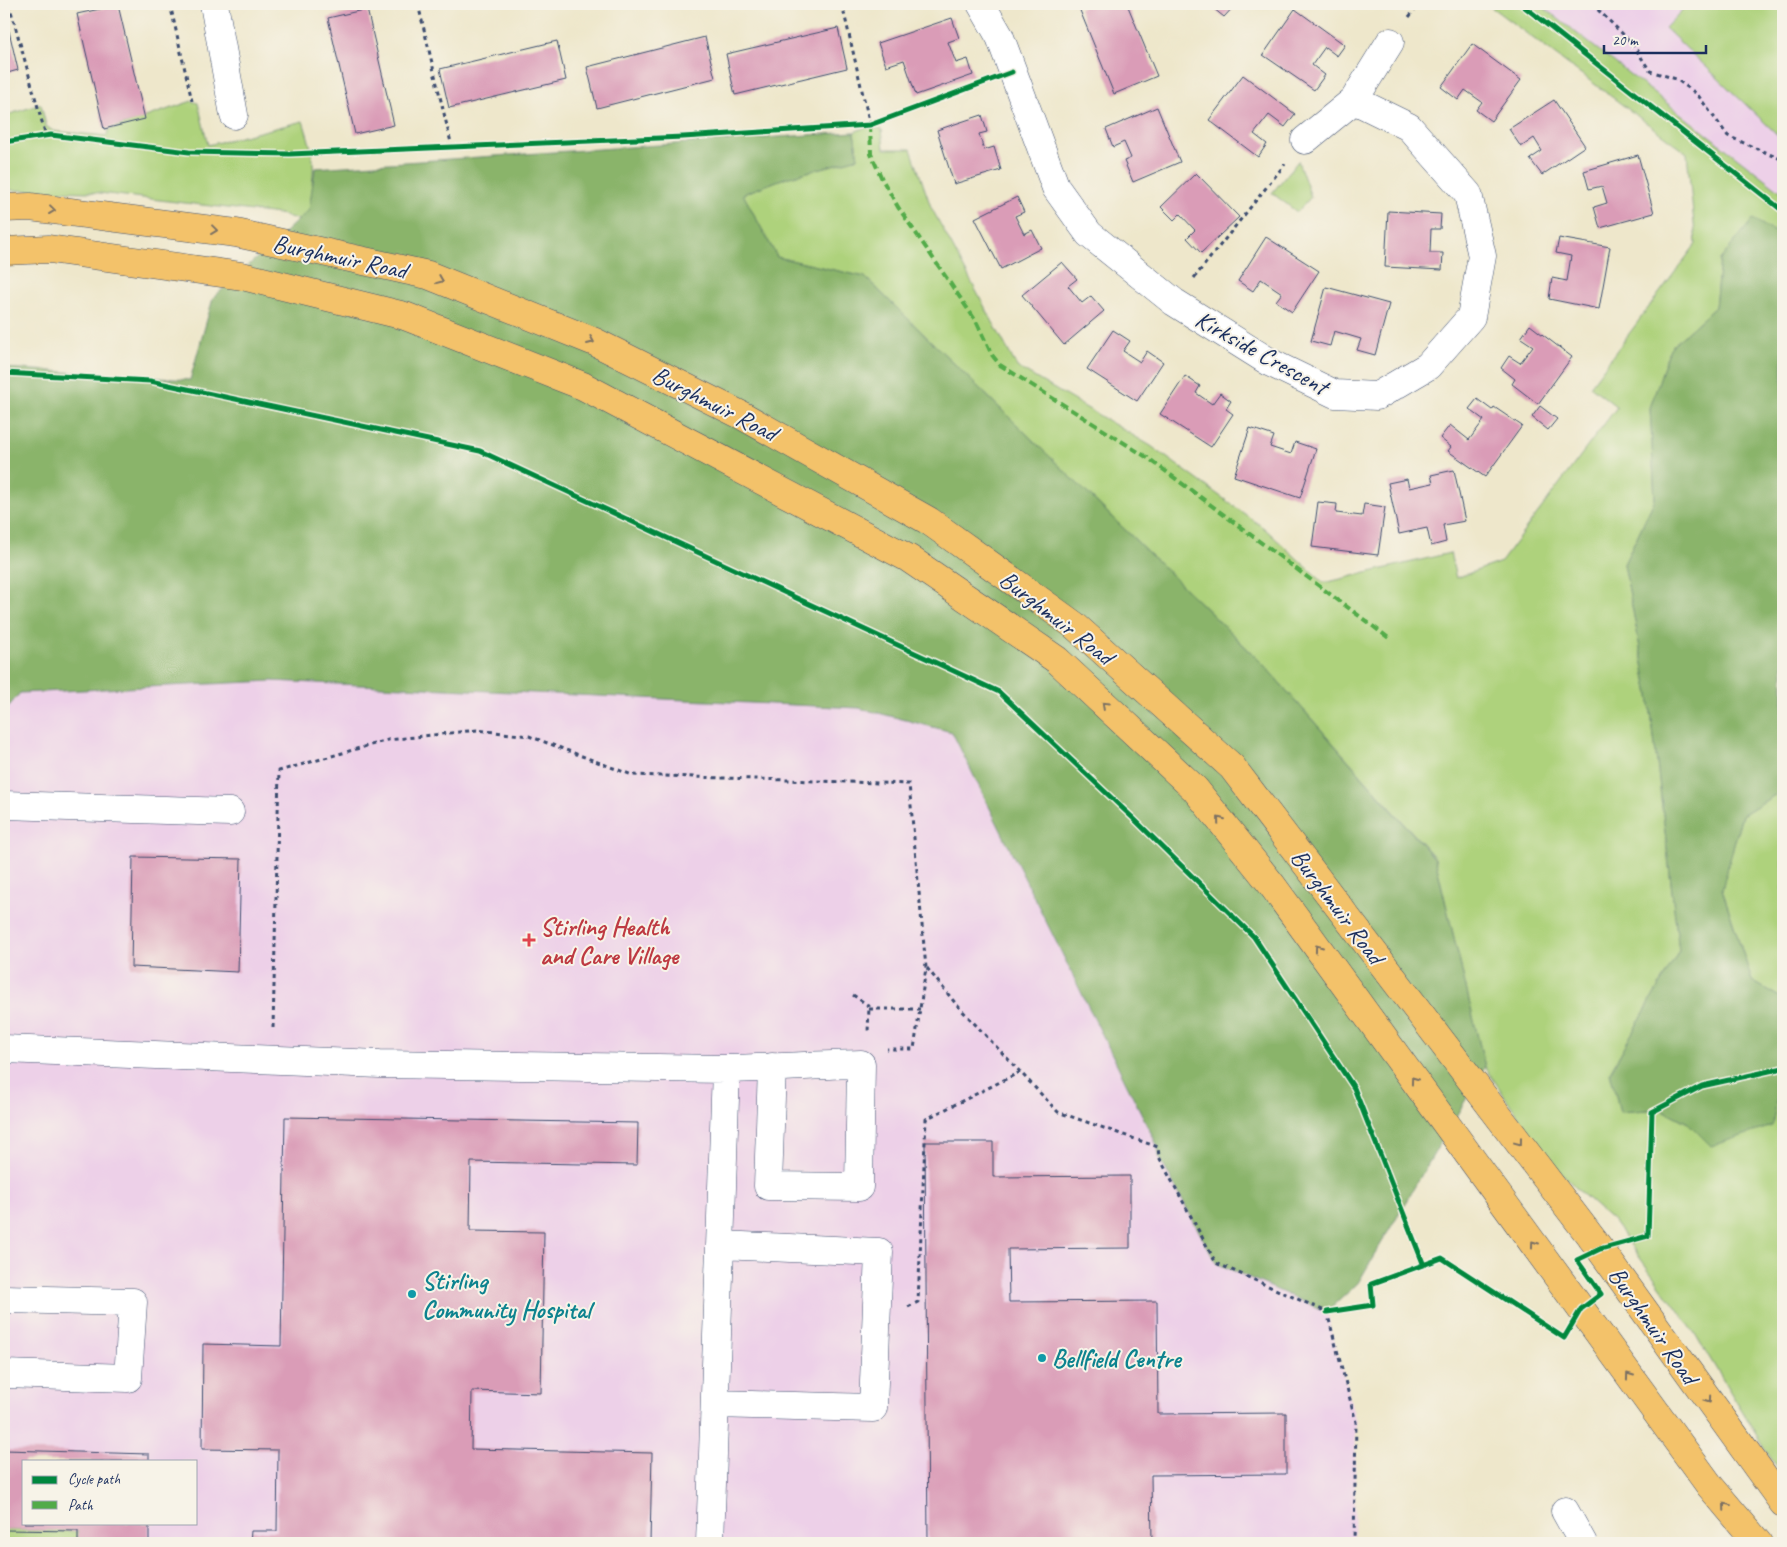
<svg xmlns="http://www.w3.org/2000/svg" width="1787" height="1547" font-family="Caveat,sans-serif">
<rect width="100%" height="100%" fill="#f7f3e8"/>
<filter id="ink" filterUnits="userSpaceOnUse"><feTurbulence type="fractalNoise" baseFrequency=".02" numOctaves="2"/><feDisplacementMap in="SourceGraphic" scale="10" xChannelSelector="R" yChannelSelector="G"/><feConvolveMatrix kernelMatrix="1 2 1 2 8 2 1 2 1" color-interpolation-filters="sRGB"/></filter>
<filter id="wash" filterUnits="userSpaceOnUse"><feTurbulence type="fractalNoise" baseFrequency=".0096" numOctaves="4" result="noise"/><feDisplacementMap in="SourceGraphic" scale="20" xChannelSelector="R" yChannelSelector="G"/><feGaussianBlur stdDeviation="1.12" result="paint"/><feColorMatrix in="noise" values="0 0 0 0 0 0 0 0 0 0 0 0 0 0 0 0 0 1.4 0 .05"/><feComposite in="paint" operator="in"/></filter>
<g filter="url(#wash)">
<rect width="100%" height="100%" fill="#eee7cb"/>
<!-- built -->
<path fill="#edd0e8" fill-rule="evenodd" d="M1539 4H1783V193L1705 132Z
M272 681 859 708 952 732 1158 1147 1159 1157 1216 1263 1327 1312 1356 1422 1354 1543H4V712L20 693ZM24 1461H196V1523H24Z"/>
<!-- green -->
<path fill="#aed27b" stroke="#64806c" d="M1487 4H1539L1783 193V237L1753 220 1720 260 1715 307 1670 348 1650 408 1655 499 1624 564 1649 695 1679 951 1610 1072 1620 1112 1661 1109 1688 1123 1711 1146 1779 1087 1783 1114V1475L1768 1454 1692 1329 1613 1221 1577 1189 1546 1157 1485 1067 1435 858 1263 664 865 277 777 257 743 194 782 179 858 158 854 132 866 127 882 129 884 149H911L931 207 1017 367 1151 446 1264 528 1324 583 1450 553 1456 578 1501 562 1617 407 1590 386 1696 244 1687 153Z
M1688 4H1783V140L1665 28Z
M192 101 198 103 208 145 303 121C310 143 316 161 312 184L432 258 279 214 91 192 4 190V116L41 104 46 126 53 131 107 136 108 130Z
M1298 161 1311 197 1297 212 1272 193Z
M1783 790V999L1752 981 1722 889 1742 815Z
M4 1530 78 1531V1543H4Z"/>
<!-- forest -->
<path fill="#8ab46b" stroke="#527264" d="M854 132 858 158 782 179 743 194 777 257 865 277 1263 664 1435 859 1485 1067 1358 1283 1327 1312 1216 1263 1159 1157 1158 1147 952 732 859 708 272 681 20 693 4 712V368L190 380 213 298 309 210 315 168Z
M1753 219 1783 237V790L1742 815 1722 889 1752 981 1783 999V1087L1779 1088 1772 1126 1711 1146 1688 1123 1661 1109 1620 1112 1610 1072 1679 951 1649 695 1624 564 1655 499 1650 408 1670 348 1715 307 1720 260Z"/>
<g id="blocks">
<!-- building -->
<path fill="#da9cb7" d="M1091 4H1127L1157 76 1114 94 1079 8Z
M1208 4H1236L1224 17Z
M118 5 145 119 104 129 77 14Z
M367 9 394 125 355 134 328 18Z
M1295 9 1345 45 1337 56 1325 47 1312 65 1325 75 1314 90 1263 55Z
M952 18 959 38 948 42 956 63 968 59 973 75 916 95 904 60 886 66 878 43Z
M838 28 847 68 735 95 726 54Z
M9 31 18 70 4 74V32Z
M705 37 715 78 597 108 587 67Z
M557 41 566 80 449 108 440 69Z
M1472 44 1521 80 1491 121 1476 110 1482 102 1465 90 1458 100 1441 87Z
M1243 75 1295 114 1285 127 1269 115 1254 134 1267 144 1258 157 1209 120Z
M1554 100 1585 146 1542 175 1530 159 1542 151 1534 138 1521 147 1509 129Z
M1157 107 1180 162 1133 182 1124 161 1131 158 1124 142 1113 147 1106 129Z
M982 115 987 132 979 134 984 150 994 147 1001 170 954 184 937 130Z
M1638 155 1654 213 1600 228 1594 207 1607 203 1602 186 1589 189 1584 171Z
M1196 173 1239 217 1201 253 1187 238 1195 230 1180 214 1174 220 1161 207Z
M1017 197 1024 212 1015 216 1024 234 1032 230 1041 248 1001 269 975 218Z
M1388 211 1441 214 1440 229H1431L1430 253H1443L1442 270 1385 267Z
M1266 237 1319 271 1292 312 1276 301 1282 293 1261 279 1253 291 1238 281Z
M1559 238 1610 247 1599 309 1549 299 1552 278 1567 281 1571 256 1556 253Z
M1062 262 1077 279 1068 286 1082 303 1091 296 1104 311 1064 345 1022 295Z
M1326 287 1389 304 1375 355 1357 350 1361 339 1334 331 1330 346 1311 341Z
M1530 325 1572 357 1538 404 1512 384 1515 379 1501 368 1509 356 1520 363 1533 346 1521 338Z
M1113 330 1130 341 1123 351 1140 362 1147 351 1163 362 1137 401 1087 369Z
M1185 376 1200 386 1196 393 1212 404 1220 393 1231 401 1226 409 1233 414 1211 447 1160 414Z
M1477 399 1492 410 1494 407 1522 426 1485 477 1448 451 1451 447 1440 438 1450 425 1469 440 1484 420 1469 409Z
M1540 406 1557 419 1548 430 1532 417Z
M1250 428 1274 436 1270 447 1291 454 1295 442 1316 449 1300 498 1234 476Z
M1454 470 1465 521 1443 525 1446 542 1431 546 1427 528 1399 534 1388 483 1407 479 1409 488 1433 483 1431 475Z
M1318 502 1337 504 1336 513 1362 516 1364 504 1385 507 1378 555 1312 547Z
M133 857 241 859 238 972 131 967Z
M285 1117 638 1123 637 1165 471 1162 470 1231 544 1232 541 1393 472 1391 471 1449 652 1453 650 1543H250L251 1531H277L278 1450 202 1449 203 1344 281 1346Z
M925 1142H993V1177L1130 1176V1248L1008 1249 1009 1302 1157 1301 1158 1414 1286 1413V1474L1151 1475 1152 1543H928Z
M4 1450 149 1454V1461H24V1523H149V1543H78V1531L4 1530Z"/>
</g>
</g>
<g filter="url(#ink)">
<use href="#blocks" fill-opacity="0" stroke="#3b4b6e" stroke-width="1"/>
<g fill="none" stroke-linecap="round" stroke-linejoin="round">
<defs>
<path id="minor" d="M214 4 234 115
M981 4 1000 37 1056 188 1089 234 1174 302 1271 363 1335 394 1377 396 1428 366 1471 317 1482 256 1468 194 1409 127 1354 100 1390 42
M1305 140 1354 100
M4 805 230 812
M4 1049 380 1064 726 1069C771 1068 816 1065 861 1064L859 1187 768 1186 772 1067
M4 1299 133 1302 128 1378 4 1374
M715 1404 873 1408 879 1252 721 1245
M1565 1511 1583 1543
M710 1543 726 1069"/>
<path id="major" d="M4 208 30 207 236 233 428 275 595 342 743 416 929 521 1074 625 1232 767 1600 1249 1783 1503
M4 251 49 249 242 276 405 316 583 386 908 558 1057 660 1195 789 1272 885 1710 1486 1758 1543"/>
</defs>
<!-- minor casing -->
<use href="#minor" stroke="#3b4b6e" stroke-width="29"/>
<!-- major casing -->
<use href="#major" stroke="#3b4b6e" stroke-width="29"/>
<!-- path -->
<path stroke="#3b4b6e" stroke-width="3" stroke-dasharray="4 4" stroke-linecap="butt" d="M9 4 46 136
M170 4 192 101
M418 4 452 147
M842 4 870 125
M1592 4 1632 43 1650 71 1676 79 1697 94 1728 136 1783 160
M1409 17 1419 4
M1194 278 1285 164
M927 968 956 1004 1058 1112 1158 1147 1159 1157 1216 1263 1327 1312 1356 1422 1354 1543
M853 995 869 1006 868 1033
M869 1009H920
M273 1028 279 771 388 740 477 730 529 736 632 775 909 784 926 968 914 1049H887
M908 1307 918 1302 926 1119 1020 1072"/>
<!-- minor -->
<use href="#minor" stroke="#fff" stroke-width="28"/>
<!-- major -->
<use href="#major" stroke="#f3c26a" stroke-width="28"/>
<!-- quiet -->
<path stroke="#52ab49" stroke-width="4" stroke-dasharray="8 4" stroke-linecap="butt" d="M870 125 871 154 882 179 898 207 976 321 992 355 1000 365 1148 458 1390 639"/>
<defs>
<path id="cycleway" d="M1521 4 1783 211
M4 142 51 135 189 152 290 154 683 137 870 125 1012 72
M4 373 150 381 480 451 999 692 1134 819 1254 937 1354 1088 1423 1263
M1327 1312 1373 1305 1371 1284 1442 1258 1564 1338 1581 1309 1601 1294 1577 1260 1600 1249 1648 1236 1652 1112 1702 1086 1783 1068"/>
</defs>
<!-- cycleway casing -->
<use href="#cycleway" stroke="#f7f3e8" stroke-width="8"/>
<!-- cycleway -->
<use href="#cycleway" stroke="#00873e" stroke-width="5"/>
</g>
<!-- one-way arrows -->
<defs><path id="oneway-chevron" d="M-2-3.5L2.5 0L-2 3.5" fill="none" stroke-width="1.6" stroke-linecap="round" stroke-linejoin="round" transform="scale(1.25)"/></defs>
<g stroke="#7c7163">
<use href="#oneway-chevron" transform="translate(52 210) rotate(7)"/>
<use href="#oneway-chevron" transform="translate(214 230) rotate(7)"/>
<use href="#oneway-chevron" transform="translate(440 280) rotate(22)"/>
<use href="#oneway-chevron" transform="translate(591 341) rotate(23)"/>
<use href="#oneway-chevron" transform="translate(1105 705) rotate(-137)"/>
<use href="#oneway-chevron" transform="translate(1220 820) rotate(-129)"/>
<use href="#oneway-chevron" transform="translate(1318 948) rotate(-126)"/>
<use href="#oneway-chevron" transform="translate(1414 1080) rotate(-126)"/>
<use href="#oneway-chevron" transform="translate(1519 1142) rotate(53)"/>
<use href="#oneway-chevron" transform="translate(1534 1244) rotate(-126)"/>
<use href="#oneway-chevron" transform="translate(1629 1376) rotate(-126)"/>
<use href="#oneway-chevron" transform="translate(1708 1400) rotate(55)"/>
<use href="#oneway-chevron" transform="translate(1726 1506) rotate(-130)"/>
</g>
</g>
<!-- markers -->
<path fill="#e0444e" stroke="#f7f3e8" stroke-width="2" d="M526.5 932.5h5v5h5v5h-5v5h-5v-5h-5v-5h5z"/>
<g fill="#0f9aa8" stroke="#f7f3e8" stroke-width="2">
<circle cx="412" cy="1294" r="5"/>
<circle cx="1042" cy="1358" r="5"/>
</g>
<g text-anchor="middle" stroke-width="4" stroke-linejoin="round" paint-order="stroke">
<!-- street labels -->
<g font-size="25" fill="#1b2f5e" stroke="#f7f3e8">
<text transform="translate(340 256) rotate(12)" y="9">Burghmuir Road</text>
<text transform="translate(1262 352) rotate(29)" y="9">Kirkside Crescent</text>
<text transform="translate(715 403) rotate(27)" y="9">Burghmuir Road</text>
<text transform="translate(1057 617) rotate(38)" y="9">Burghmuir Road</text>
<text transform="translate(1338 906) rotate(53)" y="9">Burghmuir Road</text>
<text transform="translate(1654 1325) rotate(55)" y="9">Burghmuir Road</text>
</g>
<!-- health labels -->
<g font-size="25" font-weight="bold" fill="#be3a42" stroke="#f7f3e8" text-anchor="start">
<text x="540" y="935">Stirling Health<tspan x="540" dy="29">and Care Village</tspan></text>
</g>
<!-- culture labels -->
<g font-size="25" font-weight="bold" fill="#0d838f" stroke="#f7f3e8" text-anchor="start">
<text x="422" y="1289">Stirling<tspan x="422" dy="29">Community Hospital</tspan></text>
<text x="1052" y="1367">Bellfield Centre</text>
</g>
</g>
<!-- margin -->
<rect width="1787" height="1547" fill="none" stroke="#f7f3e8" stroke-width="20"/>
<!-- legend -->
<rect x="22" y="1460" width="175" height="65" fill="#f7f3e8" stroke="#9fa5b1"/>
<rect x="32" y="1476" width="25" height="8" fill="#00873e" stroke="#9fa5b1"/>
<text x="68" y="1484" font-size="15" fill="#1b2f5e">Cycle path</text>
<rect x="32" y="1501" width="25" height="8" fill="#52ab49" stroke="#9fa5b1"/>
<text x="68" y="1510" font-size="15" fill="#1b2f5e">Path</text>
<!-- scale -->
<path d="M1604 45v8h102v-8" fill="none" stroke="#1b2f5e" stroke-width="2.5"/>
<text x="1612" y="45" font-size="15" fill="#1b2f5e" stroke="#f7f3e8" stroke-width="4" paint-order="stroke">20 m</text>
</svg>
